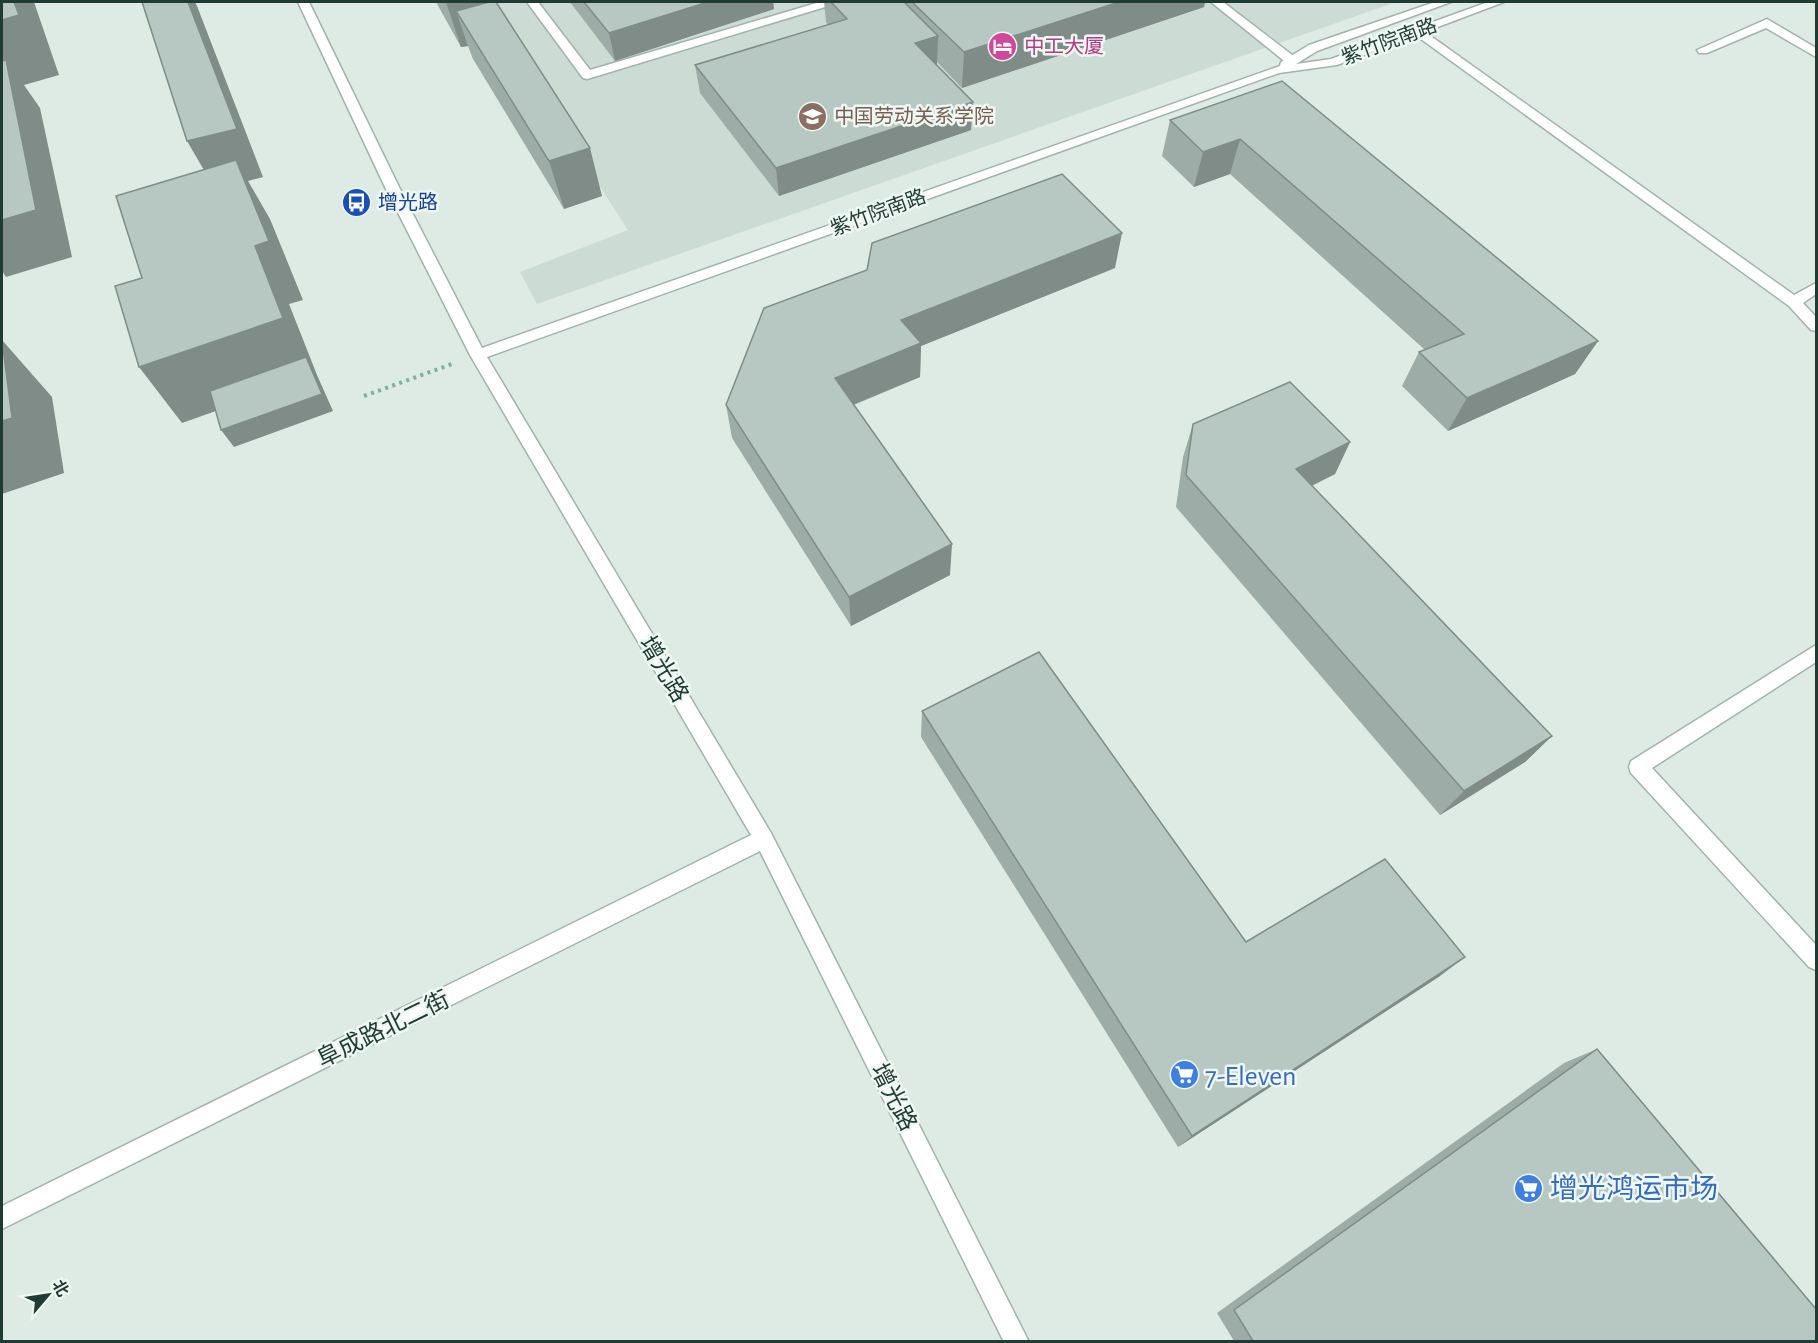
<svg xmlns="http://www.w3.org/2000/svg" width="1818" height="1343" font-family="'Alegreya Sans','Noto Sans SC',sans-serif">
<rect width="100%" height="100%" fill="#deebe5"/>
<!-- built -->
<path fill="#ccdbd4" d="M481 2H1396L537 304 520 272 628 230Z"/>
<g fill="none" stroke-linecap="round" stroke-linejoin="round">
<defs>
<path id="minor" d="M527 2H538L590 70 820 2H837L835 4 587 79 583 78Z
M1211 2H1223L1296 58V64H1288Z
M1767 19 1816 48V57L1766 28 1707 53H1699L1697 50Z
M1418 27 1794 295 1816 283V294L1803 303 1816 317V331L1811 330 1789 306 1414 34V28Z
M1816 645V662L1652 768 1816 945V970L1809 967 1631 773 1629 767 1631 761Z"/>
<path id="tertiary" d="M298 2H309L399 187 482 348 1280 66 1281 62 1309 45 1435 2H1451L1317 51 1296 64 1331 59 1488 2H1504L1337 65 1279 73 487 357 771 833 1029 1342H1004L760 851 2 1229V1206L751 835 470 355 385 187Z"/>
</defs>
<!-- minor casing -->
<use href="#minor" stroke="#a1b3ac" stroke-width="3"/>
<!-- tertiary casing -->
<use href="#tertiary" stroke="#a1b3ac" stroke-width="3"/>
<!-- path -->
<path stroke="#7db0a0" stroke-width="4" stroke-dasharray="3 4.5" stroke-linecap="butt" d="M364 396 452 364"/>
<!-- minor -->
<use href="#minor" fill="#fff" fill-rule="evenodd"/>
<!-- tertiary -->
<use href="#tertiary" fill="#fff" fill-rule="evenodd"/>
</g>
<!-- wall -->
<path fill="#9daca6" d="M436 2H486L602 196 564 209 473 59 468 46 461 47Z
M570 2H773L774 9 615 61Z
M824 2H1205L1204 7 962 88 937 62 936 64 971 130 779 196 700 93 695 65 828 25 826 22Z
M1282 81 1598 341 1575 374 1448 431 1402 386 1419 352 1425 350 1230 174 1194 187 1162 156 1170 120Z
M1115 268 921 346 920 377 854 405 950 575 851 626 732 438 726 405Z
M1193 424 1350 442 1335 474 1312 486 1552 736 1525 762 1440 815 1176 507 1183 457Z
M922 711 1246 942 1440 976 1178 1147 921 737Z
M1597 1049 1816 1341H1234L1217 1313 1564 1063Z"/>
<!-- shaded-wall -->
<path fill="#7f8c87" d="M14 2H34L59 75 24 85 40 108 72 257 6 277 2 271V20Z
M188 2H195L197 6 263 177 248 181 270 219 303 300 289 304 317 375 333 411 234 447 221 430 315 376 182 423 139 367 215 189 187 141Z
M446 2H486L497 38 456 11 468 46 461 47Z
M708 2H773L774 9 615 61 609 33Z
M1119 2H1205L1204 7 962 88 964 52Z
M938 36 937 64 915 71V43Z
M973 102 971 130 779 196 776 168Z
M1240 139 1230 174 1194 187 1203 152Z
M590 148 602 196 564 209 549 161Z
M1122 233 1115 268 921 346 920 377 837 411 835 378 901 320Z
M2 340 52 397 64 473 2 494Z
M1598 341 1575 374 1448 431 1467 398Z
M1350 442 1335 474 1282 500 1296 469Z
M952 544 950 575 851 626 849 597Z
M1552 736 1525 762 1440 815 1464 791Z
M1465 957 1440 976 1178 1147 1192 1136Z"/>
<!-- building -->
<path fill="#b6c8c1" stroke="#7f8c87" stroke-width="1.5" d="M2 2H14L19 15 2 20Z
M142 2H188L237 129 187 141Z
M489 2H496L590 148 549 161 456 11Z
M584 2H708L609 33Z
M831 2H904L938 36 915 43 973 102 776 168 695 65 847 19Z
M912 2H1119L964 52Z
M6 60 36 210 2 220V61Z
M1282 81 1598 341 1467 398 1419 352 1464 334 1240 139 1203 152 1170 120Z
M236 160 269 241 255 246 283 318 139 367 115 286 142 278 116 196Z
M1062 174 1122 233 901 320 921 343 835 378 952 544 849 597 726 405 764 308 867 270 872 243Z
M2 340 12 418 2 421Z
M306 357 322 394 221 430 210 391Z
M1290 382 1350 442 1296 469 1552 736 1464 791 1186 475 1193 424Z
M1039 652 1246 942 1385 859 1465 957 1192 1136 922 711Z
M1597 1049 1816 1309V1341H1253L1234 1310Z"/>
<!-- icons -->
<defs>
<symbol id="hotel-disc" viewBox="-11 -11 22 22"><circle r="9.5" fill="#d1479c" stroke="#eff7f3"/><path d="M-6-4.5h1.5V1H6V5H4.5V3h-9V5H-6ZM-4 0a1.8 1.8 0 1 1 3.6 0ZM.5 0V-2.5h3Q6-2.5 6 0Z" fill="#fff"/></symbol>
<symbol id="university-disc" viewBox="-11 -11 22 22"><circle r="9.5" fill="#8d6e63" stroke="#eff7f3"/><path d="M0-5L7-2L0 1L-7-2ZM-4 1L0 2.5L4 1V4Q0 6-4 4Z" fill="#fff"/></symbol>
<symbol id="bus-disc" viewBox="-11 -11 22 22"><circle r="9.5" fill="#1a4fb4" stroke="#eff7f3"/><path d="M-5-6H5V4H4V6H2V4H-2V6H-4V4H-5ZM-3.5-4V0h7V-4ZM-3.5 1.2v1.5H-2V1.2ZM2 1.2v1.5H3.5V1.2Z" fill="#fff"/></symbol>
<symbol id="supermarket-disc" viewBox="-11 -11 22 22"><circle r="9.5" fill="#3f7fe0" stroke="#eff7f3"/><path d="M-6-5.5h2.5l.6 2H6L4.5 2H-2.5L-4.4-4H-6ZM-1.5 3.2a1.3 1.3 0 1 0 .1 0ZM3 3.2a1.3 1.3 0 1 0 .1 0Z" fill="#fff"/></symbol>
</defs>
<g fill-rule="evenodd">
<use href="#hotel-disc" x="986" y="30" width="33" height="33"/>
<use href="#university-disc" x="796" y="100" width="33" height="33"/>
<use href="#bus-disc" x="340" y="186" width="33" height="33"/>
<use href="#supermarket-disc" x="1168" y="1058" width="33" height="33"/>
<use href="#supermarket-disc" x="1512" y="1172" width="33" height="33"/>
</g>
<g text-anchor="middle" stroke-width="5" stroke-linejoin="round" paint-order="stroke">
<!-- far-street labels -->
<g font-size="20" fill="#1f3b34" stroke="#eff7f3">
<text transform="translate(1389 41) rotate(-20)" y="7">紫竹院南路</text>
<text transform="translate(878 212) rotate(-20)" y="7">紫竹院南路</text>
</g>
<!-- far-hotel labels -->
<g font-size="20" fill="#b23c85" stroke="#eff7f3" text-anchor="start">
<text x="1024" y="53">中工大厦</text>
</g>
<!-- far-education labels -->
<g font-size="20" fill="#785e54" stroke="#eff7f3" text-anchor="start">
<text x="834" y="123">中国劳动关系学院</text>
</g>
<!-- far-transit labels -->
<g font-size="20" fill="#164399" stroke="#eff7f3" text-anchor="start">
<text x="378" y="209">增光路</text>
</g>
<!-- street labels -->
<g font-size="24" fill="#1f3b34" stroke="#eff7f3">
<text transform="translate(664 669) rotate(59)" y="8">增光路</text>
<text transform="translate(383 1029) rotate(-26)" y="8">阜成路北二街</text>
<text transform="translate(894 1097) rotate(63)" y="8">增光路</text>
</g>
<!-- near-shop labels -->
<g font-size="28" fill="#366cbe" stroke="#eff7f3" text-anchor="start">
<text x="1205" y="1085">7-Eleven</text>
<text x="1550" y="1198">增光鸿运市场</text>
</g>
</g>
<!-- border -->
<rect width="1818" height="1343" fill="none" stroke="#1f3b34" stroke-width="6"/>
<!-- north arrow -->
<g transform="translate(48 1295) rotate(61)" stroke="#eff7f3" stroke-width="4.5" paint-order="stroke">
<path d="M0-4.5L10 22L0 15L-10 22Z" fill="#1f3b34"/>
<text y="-9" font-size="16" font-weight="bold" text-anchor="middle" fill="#1f3b34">北</text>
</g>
</svg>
